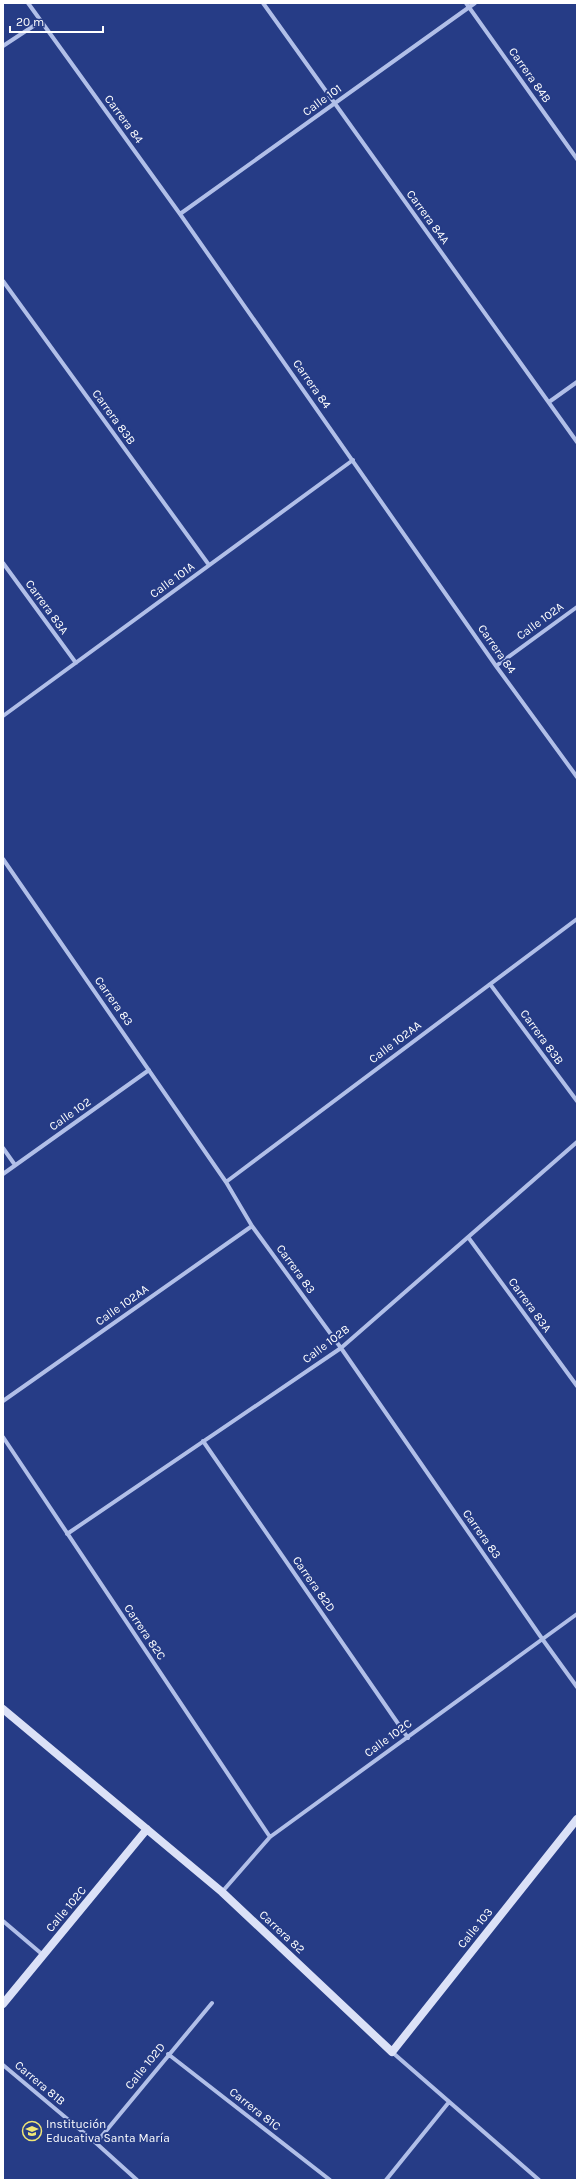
<svg xmlns="http://www.w3.org/2000/svg" width="580" height="2183" font-family="Karla,sans-serif">
<rect width="100%" height="100%" fill="#263c86"/>
<g fill="none" stroke-linecap="round" stroke-linejoin="round">
<!-- street -->
<path stroke="#b1bfe8" stroke-width="4" d="M28 3 180 214 496 666 577 777
M263 3 577 442
M466 3 577 159
M3 46 41 21
M180 214 475 3
M3 281 209 565
M549 402 577 382
M3 563 76 663
M496 666 577 607
M3 716 353 460
M3 859 226 1182 252 1226 341 1348 543 1640 577 1687
M490 984 577 1101
M3 1148 15 1165
M3 1174 149 1070
M226 1182 577 919
M468 1237 577 1386
M3 1401 252 1226
M3 1437 270 1837
M203 1441 408 1738
M67 1534 341 1348 577 1142
M222 1892 270 1837 577 1614
M3 1921 43 1955
M392 2052 539 2180
M168 2054 330 2180
M3 2065 96 2143 137 2180
M96 2143 212 2003
M386 2180 449 2102"/>
<!-- secondary -->
<path stroke="#dbe1f7" stroke-width="8" d="M3 1709 222 1892 392 2052 577 1819
M3 2004 147 1829"/>
</g>
<!-- icons -->
<defs>
<symbol id="school-ring" viewBox="-11 -11 22 22"><circle r="9.5" fill="#263c86" stroke="#f1e776" stroke-width="1.5"/><path d="M0-5L7-2L0 1L-7-2ZM-4 1L0 2.5L4 1V4Q0 6-4 4Z" fill="#f1e776"/></symbol>
</defs>
<g fill-rule="evenodd">
<use href="#school-ring" x="21" y="2120" width="22" height="22"/>
</g>
<g text-anchor="middle" stroke-width="4" stroke-linejoin="round" paint-order="stroke">
<!-- street labels -->
<g font-size="12" fill="#fff" stroke="#263c86">
<text transform="translate(530 75) rotate(55)" y="4">Carrera 84B</text>
<text transform="translate(322 100) rotate(-36)" y="4">Calle 101</text>
<text transform="translate(124 119) rotate(54)" y="4">Carrera 84</text>
<text transform="translate(428 217) rotate(54)" y="4">Carrera 84A</text>
<text transform="translate(312 384) rotate(55)" y="4">Carrera 84</text>
<text transform="translate(114 417) rotate(54)" y="4">Carrera 83B</text>
<text transform="translate(172 580) rotate(-36)" y="4">Calle 101A</text>
<text transform="translate(47 607) rotate(54)" y="4">Carrera 83A</text>
<text transform="translate(540 621) rotate(-36)" y="4">Calle 102A</text>
<text transform="translate(497 649) rotate(55)" y="4">Carrera 84</text>
<text transform="translate(114 1001) rotate(55)" y="4">Carrera 83</text>
<text transform="translate(542 1037) rotate(54)" y="4">Carrera 83B</text>
<text transform="translate(395 1042) rotate(-37)" y="4">Calle 102AA</text>
<text transform="translate(70 1114) rotate(-35)" y="4">Calle 102</text>
<text transform="translate(296 1269) rotate(54)" y="4">Carrera 83</text>
<text transform="translate(122 1305) rotate(-35)" y="4">Calle 102AA</text>
<text transform="translate(530 1305) rotate(54)" y="4">Carrera 83A</text>
<text transform="translate(326 1344) rotate(-37)" y="4">Calle 102B</text>
<text transform="translate(482 1534) rotate(55)" y="4">Carrera 83</text>
<text transform="translate(314 1584) rotate(55)" y="4">Carrera 82D</text>
<text transform="translate(145 1632) rotate(56)" y="4">Carrera 82C</text>
<text transform="translate(388 1738) rotate(-36)" y="4">Calle 102C</text>
<text transform="translate(66 1909) rotate(-50)" y="4">Calle 102C</text>
<text transform="translate(475 1928) rotate(-51)" y="4">Calle 103</text>
<text transform="translate(282 1932) rotate(43)" y="4">Carrera 82</text>
<text transform="translate(145 2066) rotate(-51)" y="4">Calle 102D</text>
<text transform="translate(40 2083) rotate(40)" y="4">Carrera 81B</text>
<text transform="translate(255 2109) rotate(38)" y="4">Carrera 81C</text>
</g>
<!-- poi labels -->
<g font-size="12" fill="#fff" stroke="#263c86" text-anchor="start">
<text x="46" y="2128">Institución<tspan x="46" dy="14">Educativa Santa María</tspan></text>
</g>
</g>
<!-- border -->
<rect width="580" height="2183" fill="none" stroke="#ffffff" stroke-width="8"/>
<!-- scale -->
<path d="M10 26v6h93v-6" fill="none" stroke="#ffffff" stroke-width="2"/>
<text x="16" y="26" font-size="12" fill="#ffffff" stroke="#263c86" stroke-width="3" paint-order="stroke">20 m</text>
</svg>
